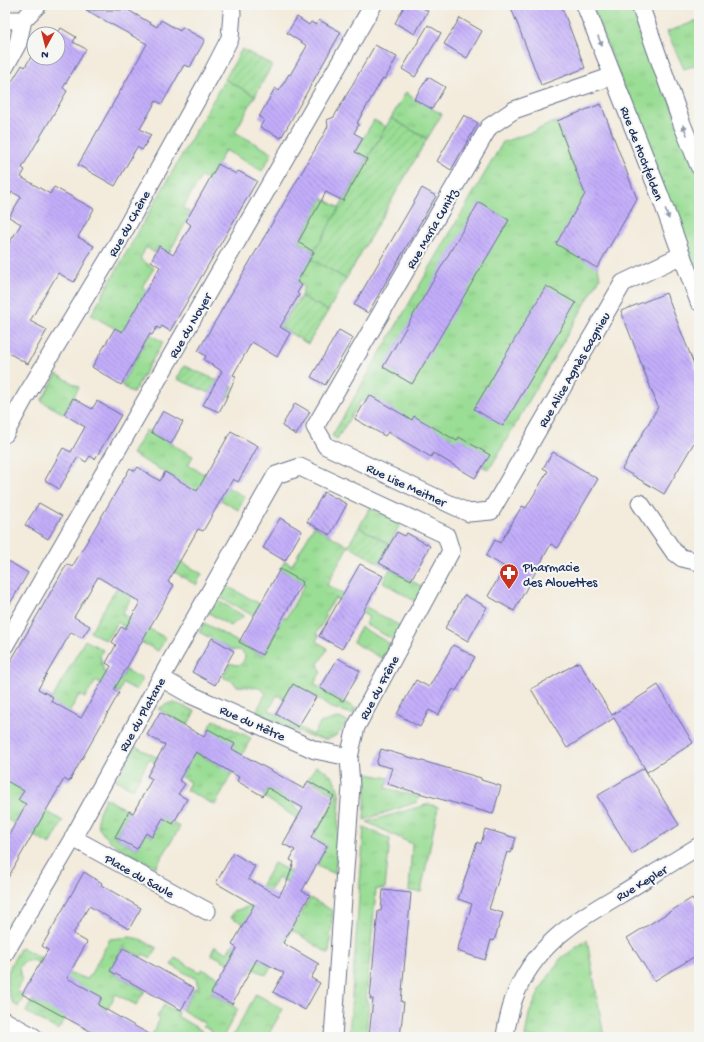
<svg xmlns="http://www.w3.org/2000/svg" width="704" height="1042" font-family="'Gochi Hand',sans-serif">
<defs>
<pattern id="grass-tufts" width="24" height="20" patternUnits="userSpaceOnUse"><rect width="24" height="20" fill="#9add94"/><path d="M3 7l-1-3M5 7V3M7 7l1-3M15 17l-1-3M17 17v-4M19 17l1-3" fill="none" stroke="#84be82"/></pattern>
<pattern id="garden-furrows" width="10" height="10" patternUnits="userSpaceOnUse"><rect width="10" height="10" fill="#9add94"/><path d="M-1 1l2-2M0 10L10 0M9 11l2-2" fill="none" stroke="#84be82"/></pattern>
<pattern id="building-back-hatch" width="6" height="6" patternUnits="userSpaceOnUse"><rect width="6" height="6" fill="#c3adfa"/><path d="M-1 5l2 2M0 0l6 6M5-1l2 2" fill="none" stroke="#9e8dce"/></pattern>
</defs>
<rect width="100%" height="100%" fill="#f6f6f2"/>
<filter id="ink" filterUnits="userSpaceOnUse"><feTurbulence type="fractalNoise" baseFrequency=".025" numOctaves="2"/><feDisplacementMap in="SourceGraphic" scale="8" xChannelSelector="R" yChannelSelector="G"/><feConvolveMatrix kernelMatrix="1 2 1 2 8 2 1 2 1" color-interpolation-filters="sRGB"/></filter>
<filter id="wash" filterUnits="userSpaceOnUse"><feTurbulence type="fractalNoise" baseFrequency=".012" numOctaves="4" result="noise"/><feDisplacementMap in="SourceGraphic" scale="16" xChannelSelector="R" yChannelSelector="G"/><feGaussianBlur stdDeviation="0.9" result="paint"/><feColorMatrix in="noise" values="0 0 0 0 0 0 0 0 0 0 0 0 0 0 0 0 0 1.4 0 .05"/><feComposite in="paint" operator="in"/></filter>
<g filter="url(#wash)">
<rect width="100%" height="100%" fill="#f3ebdb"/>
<!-- grass -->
<path fill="url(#grass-tufts)" stroke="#5a8679" d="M592 5H634L699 178V271L696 273Z
M699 20V64L684 69 667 32Z
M225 79 255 96 235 132 272 153 262 171 225 150 209 181 201 177 183 208 191 213 169 253 158 246 155 253 146 247 140 259 154 268 142 287 147 290 128 322 163 342 133 393 121 385 144 345 91 315Z
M406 92 414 99 442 114 427 139 391 118Z
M374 120 386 127 367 159 355 152Z
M557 121 585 194 600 278 489 470 361 400 337 439 332 436 503 142 532 132Z
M322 198 340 208 314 252 299 242Z
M310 258 346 279 328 311 301 296 304 286 296 281Z
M57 374 79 387 64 414 41 401Z
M146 430 193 456 188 465 245 497 238 510 221 500 223 496 185 521 162 509 179 480 132 454Z
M370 508 401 523 389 544 359 527Z
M314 526 348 546 327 585 402 627 394 640 365 624 369 617 335 598 325 614 326 617 316 634 319 636 316 641 326 647 327 650 318 664 321 672 314 684 356 709 353 714 329 707 316 697 284 699 277 695 269 710 313 735 320 723 338 718 348 721C343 729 337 737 328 739 310 741 272 719 256 712L266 693 259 688 236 686 234 682 223 677 230 663C239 667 244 665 245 655L240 650H232L199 632 204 623 263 656 280 624 256 611 252 615 219 597 225 585 286 618 305 584 280 569 285 561 292 565Z
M138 550 178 563 180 561 202 574 196 585Z
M390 569 423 587 416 602 383 582Z
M119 584 135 591 122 614 166 638 158 651 141 642 118 622 106 640 90 632Z
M217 600 244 616 230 626 209 613Z
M361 627 392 645 383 659 353 642Z
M85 640 103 650 100 655 104 672 120 681 126 670 143 679 136 690 123 683 119 693 96 681 85 698 79 695 62 726 43 715Z
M169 703H175L195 711 187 726 158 709Z
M214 720 251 738 215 805 186 790 190 782 149 759 133 789 116 780 135 746 184 772 195 752 222 767 208 729Z
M20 754 28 782 19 800 46 811 63 821 50 845 32 835 34 832 16 822 15 824 7 819 5 823V781Z
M316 766C332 773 336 780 340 797L335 874 317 866 327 846 313 838 317 832 263 796 268 788 296 803 294 807 321 823 337 796 308 779Z
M367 774 389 778 386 788 419 797 417 802 364 820Z
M105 798 129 811 115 837 137 849 146 833 152 837 157 828 156 814 180 827 156 867C140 858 102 843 98 824 96 815 102 806 105 798Z
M429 804 438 807 421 892 409 891 412 844 367 822Z
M364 827 390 839 385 889H376L366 1002H369L366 1037H349Z
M274 863 293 873 287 882 277 878 263 904 254 899Z
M310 898 333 911 329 954 292 930 266 975 252 968 249 974 211 954 215 946 227 953 232 945 262 962 274 940 231 917 234 911 250 906 292 930Z
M130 937 140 939 157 948 151 958 143 954 141 957 123 947 110 971 145 991 136 1005 116 994 94 1033 85 1028 102 997 66 1018 58 1030 26 1012 32 1000 41 1004 57 977V973L33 960 23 962 19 968 22 980 16 991 25 995 18 1007C12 1003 10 998 8 991 4 973 12 963 21 947L70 974 88 979 110 939Z
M587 940 604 1037H525L529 1014 541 988 561 958Z
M175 958 200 972 202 969 220 978 211 993 238 1009 223 1037H211L212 1035 210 1030 203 1026 204 1023 182 1010 195 988 199 990 196 979 171 965Z
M256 994 283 1009 267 1037H232Z
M164 1005 178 1012 177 1016 202 1031 198 1037H151L160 1019 157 1017Z"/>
<!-- garden -->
<path fill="url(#garden-furrows)" stroke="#5a8679" d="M242 49 272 65 255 96 225 79Z
M391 118 427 139 346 279 310 258 314 252Z
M301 296 328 311 308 344 280 327Z
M184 366 233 387 226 400 177 379Z
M359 527 389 544 384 554 393 559 388 568 348 546Z"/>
<g id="blocks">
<!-- building -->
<path fill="url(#building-back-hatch)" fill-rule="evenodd" d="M405 5H417L428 11 415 34 395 23Z
M510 5H561L585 68 541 85Z
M86 10H128L157 27 161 20 180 31 182 27 205 40 190 67 184 65 162 104 156 101 140 129 151 135 142 150 137 147 115 186 78 165 147 44Z
M297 17 309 25 311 22 316 25 319 20 341 32 281 138 260 127 264 120 259 117 275 88 279 91 289 74 290 75 307 46 287 33Z
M460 18 482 31 467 58 444 44Z
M428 25 441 33 415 77 402 69Z
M61 28 76 37 73 42 86 49 63 88 67 91 22 168 25 170 21 177 50 194 54 187 94 209 78 237 94 246 74 282 58 273 30 321 47 330 28 364 5 351V250L21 224 9 217 21 197 12 192 5 205V93L22 65 25 67 34 52V58H58L57 34Z
M375 45 397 57 385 79 383 78 357 123 359 124 354 133 363 138 355 152 367 159 343 201 326 192 298 242 314 252 297 282 302 285 297 293 299 295 280 327 290 333 277 357 252 342 233 375 236 376 225 401 219 412 203 405 222 371 204 360 206 356 198 351 324 134 328 126 327 120 334 117Z
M428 77 445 87 432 109 414 99Z
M601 104 637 199 597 268 556 244 585 194 557 121Z
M464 115 478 123 451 170 437 161Z
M218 164 236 174 238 171 257 181 170 331 162 326 160 329 157 327 152 335 150 334 121 385 92 367 115 328 122 332 160 267 151 261 159 246 173 255 191 225 186 221Z
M422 188 436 196 368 313 354 305Z
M479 202 509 220 412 384 383 367Z
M546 286 576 303 503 426 474 409Z
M666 293 699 377V434L664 494 622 469 658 407 621 311Z
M339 330 353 338 325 385 311 377Z
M369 395 412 420 414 416 457 441 459 437 490 455 475 478 433 453 431 457 388 432 385 436 355 419Z
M73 398 92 409 97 401 121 415 95 459 90 456 86 462 78 457 59 489 45 480 63 448 71 452 85 427 64 414Z
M295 403 310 412 296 435 282 426Z
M163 411 183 422 171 444 151 432Z
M231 431 258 446 238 482 233 479 203 531 198 529 168 582 174 585 114 690 119 693 69 782 64 779 5 883V842L26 804 18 800 24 791 5 780V671L67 564 72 567 130 468 135 471 138 467 160 481 165 472 197 491ZM98 577 140 602 125 629 121 627 112 642 116 645 106 663 111 666 81 718 51 701 53 697 38 689 71 632 82 638 90 626 74 617Z
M553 452 598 479 558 548 551 544 514 611 488 596 505 567 486 556 495 540 500 543 522 506 526 508 548 471 543 468Z
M324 492 347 504 330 535 307 522Z
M39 503 62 516 48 539 25 525Z
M280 518 302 531 285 561 263 548Z
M397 532 405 536 407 533 430 546 411 580 379 563Z
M5 559 28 573 5 612Z
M360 564 383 576 342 649 319 636Z
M280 569 303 582 262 655 239 642Z
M464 595 487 607 468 641 445 628Z
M212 638 234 651 215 685 192 672Z
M453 645 475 657 456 691 453 689 438 715 429 710 420 727 397 714 416 680 429 687Z
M338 658 360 671 343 701 320 688Z
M579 662 612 715 658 685 693 743 647 772 614 718 567 748 531 689Z
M293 684 316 697 298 727 276 714Z
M160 712 204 737 208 729 235 744 232 749 304 789 308 781 334 796 311 837 327 846 302 891 310 895 283 943 319 964 311 978 320 983 305 1010 273 992 284 973 257 959 232 1004 211 993 237 948 232 945 254 905 216 883 233 853 255 866 248 879 279 896 287 882 294 862 290 860 295 850 283 844 303 808 268 788 263 796 237 781 239 777 196 752 179 780 185 784 178 794 187 799 173 824 163 818 152 837 146 833 137 849 115 837 129 811 133 813 152 779 147 776 165 745 147 735Z
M381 749 481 778V780L501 786 493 814 387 784 392 768 376 764Z
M644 768 679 825 632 854 597 796Z
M485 829 516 838 511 853 507 852 489 909 503 913 494 941 491 940 485 960 457 951 472 904 458 899 477 842 481 844Z
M84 872 102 883 101 885 141 908 129 929 89 906 73 934 87 942 67 978 102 997 98 1005 154 1037H101L22 994 48 950 42 946Z
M383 890 411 893 401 1002H404L400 1037H369L373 999H370L375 942 378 911H381Z
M692 898 699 910V954L654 981 627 938Z
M123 948 194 988 181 1010 110 971Z"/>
</g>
</g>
<g filter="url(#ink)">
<use href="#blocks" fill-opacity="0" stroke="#67718a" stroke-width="1"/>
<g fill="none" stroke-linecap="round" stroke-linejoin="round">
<defs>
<path id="street" d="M585 5 659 193 699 302
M640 5 682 124 699 166
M5 20H23L38 5
M5 67 18 43 23 20
M613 76 514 110 489 127 315 427 326 446 469 513 491 511 623 283 682 255
M5 434 24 399 112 253 213 71 230 38 232 13 231 5
M640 503 674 552 682 558 699 562
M5 645 373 5
M161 678 191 695 315 750 349 757
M73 838 207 911
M5 953 73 838 161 678 276 475 300 467 446 535 451 551 356 727 349 757 351 786 333 1037
M5 1021 34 1037
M505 1037C506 1025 510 1013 513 1001 533 944 577 920 626 891 650 876 675 861 699 846"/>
</defs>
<!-- street casing -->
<use href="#street" stroke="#67718a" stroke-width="19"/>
<!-- street -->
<use href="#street" stroke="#fff" stroke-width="17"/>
</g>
<!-- one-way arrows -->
<defs><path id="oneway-solid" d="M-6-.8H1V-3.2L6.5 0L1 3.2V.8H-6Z"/></defs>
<g fill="#8d97ae">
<use href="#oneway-solid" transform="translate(600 41) rotate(68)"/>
<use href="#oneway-solid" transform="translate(685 130) rotate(-112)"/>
<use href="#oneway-solid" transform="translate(667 214) rotate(70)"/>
</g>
</g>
<!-- icons -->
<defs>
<symbol id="pharmacy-pin" viewBox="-11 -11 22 30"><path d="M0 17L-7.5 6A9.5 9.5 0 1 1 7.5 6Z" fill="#c8321e" stroke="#f6f6f2"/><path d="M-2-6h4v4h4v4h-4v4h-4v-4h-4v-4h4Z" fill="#fff"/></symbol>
</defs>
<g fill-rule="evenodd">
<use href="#pharmacy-pin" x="498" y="562" width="22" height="30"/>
</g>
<g text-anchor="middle" stroke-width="4" stroke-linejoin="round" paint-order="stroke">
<!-- street labels -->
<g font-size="13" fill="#1b2f5e" stroke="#f6f6f2">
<text transform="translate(643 153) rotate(69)" y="5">Rue de Hochfelden</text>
<text transform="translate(128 223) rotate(-61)" y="5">Rue du Chêne</text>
<text transform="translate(431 228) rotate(-60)" y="5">Rue Maria Cunitz</text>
<text transform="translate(189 325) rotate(-60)" y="5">Rue du Noyer</text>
<text transform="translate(573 369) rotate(-60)" y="5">Rue Alice Agnès Gagnieu</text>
<text transform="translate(407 484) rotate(25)" y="5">Rue Lise Meitner</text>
<text transform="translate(378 687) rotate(-62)" y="5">Rue du Frêne</text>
<text transform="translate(141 714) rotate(-61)" y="5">Rue du Platane</text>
<text transform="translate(253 722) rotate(24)" y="5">Rue du Hêtre</text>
<text transform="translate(140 875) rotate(29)" y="5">Place du Saule</text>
<text transform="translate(641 882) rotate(-31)" y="5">Rue Kepler</text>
</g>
<!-- poi labels -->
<g font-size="13" fill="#1b2f5e" stroke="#f6f6f2" text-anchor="start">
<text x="523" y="571">Pharmacie<tspan x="523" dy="15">des Alouettes</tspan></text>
</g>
</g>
<!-- margin -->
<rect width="704" height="1042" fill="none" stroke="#f6f6f2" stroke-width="20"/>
<!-- north arrow -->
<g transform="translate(46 46) rotate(187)"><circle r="19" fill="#f6f6f2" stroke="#9ea6b7"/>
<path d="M0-3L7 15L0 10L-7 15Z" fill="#c8321e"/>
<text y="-6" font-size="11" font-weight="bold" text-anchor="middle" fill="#1b2f5e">N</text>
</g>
</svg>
